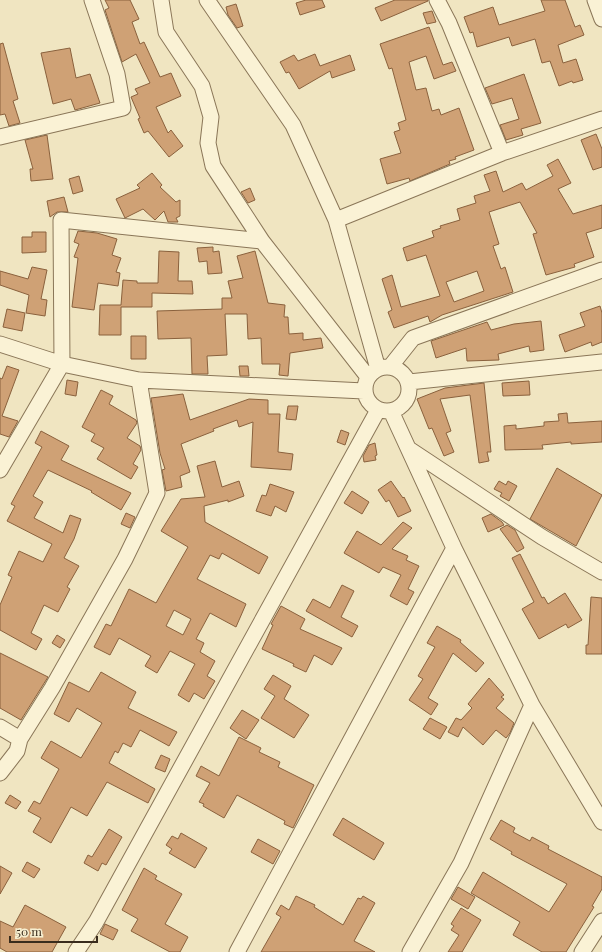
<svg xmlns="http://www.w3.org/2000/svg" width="602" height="952" font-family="'Playfair Display',serif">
<rect width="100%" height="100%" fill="#f0e5c1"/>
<!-- building -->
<path fill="#cfa175" stroke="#8a613d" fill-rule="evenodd" d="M105 0H130L139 19 132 22 140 44 144 42 160 77 171 73 181 96 156 107 168 133 171 130 183 146 169 157 148 131 144 133 138 119 140 118 131 97 138 94 135 89 150 83 136 54 122 62 105 10 109 8Z
M306 0H322L325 7 300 15 296 3Z
M395 0H428V1L381 21 375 8Z
M541 0H565L575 27 580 25 584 35 558 45 563 63 576 59 583 80 573 83 572 81 559 86 550 61 542 63 535 39 512 46 509 37 477 47 473 32 470 33 464 17 493 7 499 25 545 11Z
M236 4 243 26 237 28 228 15 226 7Z
M432 11 436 22 427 24 423 13Z
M429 27 443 65 452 62 456 71 434 79 426 56 409 62 416 90 426 88 432 111 439 109 441 115 459 108 474 150 455 157 456 159 449 161 450 164 410 181 409 178 387 184 380 159 401 153 394 132 400 130 398 123 406 120 392 68 389 69 380 44Z
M3 43 18 99 13 101 20 123 9 126 5 114 0 115V44Z
M70 48 76 78 90 74 100 103 75 110 71 99 53 104 41 53Z
M315 54 320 66 350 55 355 70 332 78 330 71 299 89 289 72 286 73 280 62 294 55 298 61Z
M524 74 541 123 521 129 523 135 506 140 500 125 519 119 512 98 492 104 485 88Z
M596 134 602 149V167L593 170 581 140Z
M47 135 53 179 31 181 30 169H33L25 140Z
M558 159 571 183 558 189 573 214 602 205V228L586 233 594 257 574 264 575 267 546 275 533 234 537 233 520 202 489 212 499 244 493 246 501 269 505 267 513 292 442 315 430 322 428 316 394 328 388 312 392 310 382 279 392 275 401 307 440 296 426 255 407 261 403 248 434 237 432 231 441 228 440 226 460 220 457 209 476 203 474 196 490 191 484 175 496 171 503 192 522 183 526 190 553 176 547 165ZM477 271 484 291 454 302 446 282Z
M152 173 162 185 160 187 176 202 180 200V216L176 218 178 222H168L164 211 155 220 143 209 125 218 116 199 140 188 137 185Z
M79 176 83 191 73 194 69 179Z
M250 188 255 200 248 203 241 192Z
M64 197 68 212H57L50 217 47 201Z
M78 231 97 233 117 239 112 255 121 258 116 272 120 273 118 286 98 283 94 310 72 307 78 258 74 257 79 244 74 242Z
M32 232H46V252L22 253V237H32Z
M213 247V252L219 251 222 273 208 274 207 261 199 262 197 248Z
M159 251 179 252 178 281H192L193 294 152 293V307H121V335H99L100 305H121L123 280 137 281V283H158Z
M255 251 268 303 285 305 284 317H288L289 334 303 333V340L321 338 323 348 290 353 288 376 279 375 280 364H262L261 338 248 339 247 314H225L227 355 207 356 208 374H192L191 338 158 339 157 311 222 309V298H232L228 281 243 278 237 256Z
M32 267 47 270 41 299 47 300 45 316 26 313 29 295 0 285V271L28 279Z
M600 306 602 313V342L592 346 591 342 565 352 559 335 585 326 580 313Z
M7 309 25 313 22 331 3 327Z
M541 321 544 350 530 352 529 346 498 354 499 360 467 361 466 348 436 358 431 341 487 322 491 330 514 324Z
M131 336H146V359H131Z
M7 366 19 370 2 416 18 421 9 437 0 434V378L2 379Z
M239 366H248L249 376H240Z
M67 380 78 382 76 396 65 394Z
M529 381 530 395 503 396 502 383Z
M484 383 491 452H487L489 461 479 463 470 395 440 399 451 431 446 433 454 452 444 456 432 428 429 429 417 399 445 388Z
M101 390 113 396 109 404 136 420 137 423 127 438 140 446 141 450 133 464 138 467 131 479 97 459 104 448 91 441 95 434 82 427Z
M183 394 190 420 249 399 268 400V414H280L278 452 293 454 291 470 251 467 253 422 239 427 237 420 213 429 214 431 181 444 190 472 180 476 182 487 166 491 162 470 165 469 160 453 151 398Z
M288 406H298L296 420 286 419Z
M567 413 568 423 602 421V442L571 444V442L542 445 543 449 505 450 504 426 516 425V429L544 426V422L559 421 558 414Z
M341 430 349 433 345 445 337 442Z
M41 431 69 446 61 460 131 493 121 510 91 492 92 491 48 470 33 496 43 502 34 518 63 533 70 515 81 519 74 539 64 558 79 566 67 587 70 589 58 612 44 605 31 633 42 639 36 650 0 630V605L12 577 8 575 19 551 43 562 52 544 7 521 15 506 11 504 42 447 35 443Z
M375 443 377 455 375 456 376 460 364 462 363 456 369 445Z
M215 461 222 487 239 481 244 496 228 502V500L204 506 205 522 268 557 259 574 222 553 219 559 210 555 209 557 197 579 246 604 236 627 210 613 196 639 204 643 200 652 215 661 207 676 215 681 204 699 194 693 189 702 178 695 195 664 170 651 157 673 145 666 151 656 119 638 110 655 94 647 106 624 111 626 129 589 156 603 188 547 161 531 181 499 205 497 197 466ZM174 610 191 619 183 635 166 626Z
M557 468 602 495 576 546 530 519Z
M391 481 403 498 404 497 411 511 398 517 389 500 386 502 378 490Z
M499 481 506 485 508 481 517 486 509 501 500 496 502 493 494 489Z
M270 484 294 492 286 512 275 506 271 516 256 511 262 495 266 496Z
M352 491 369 502 362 514 344 503Z
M126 513 135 517 130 528 121 524Z
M491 514 502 522 504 525 488 532 482 518Z
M403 522 412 528 392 549 408 556 406 560 419 566 408 589 414 592 407 605 390 596 401 575 383 567 379 573 344 553 357 531 381 545Z
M507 525 515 530 524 548 517 552 500 529Z
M520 554 542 598 544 597 548 604 565 593 582 620 568 628 566 624 539 639 522 609 534 602 512 558Z
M342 585 354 591 341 617 358 626 352 637 306 611 313 599 330 608Z
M591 597 602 598V654H586V645H588Z
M281 606 305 619 300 629 342 648 332 665 314 655 306 672 293 666 294 664 262 649 273 625 271 624Z
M437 626 461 640 460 642 484 663 476 672 453 653 428 698 438 704 431 715 409 700 423 679 418 676 435 647 427 643Z
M57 635 65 640 60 648 52 643Z
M0 653 48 677 21 720 0 708Z
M101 672 136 692 128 708 177 732 169 746 140 730 131 747 123 743 118 753 115 751 109 763 155 789 148 803 107 782 87 816 71 807 51 843 33 832 41 818 28 811 34 801 40 804 59 769 41 758 51 741 81 758 102 723 77 708 69 722 54 714 69 682 89 692Z
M273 675 291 686 284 699 309 715 294 738 261 718 275 696 264 689Z
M489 678 504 695 501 697 504 699 496 708 514 723 510 733 506 738 496 730 483 745 463 727 458 737 448 732 456 718 461 720 472 708 468 704Z
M242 710 259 720 246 739 230 728Z
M430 718 447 727 440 739 423 729Z
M239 737 261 748 259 752 280 762 278 767 314 785 293 828 284 824 285 821 237 795 224 818 203 806 204 804 199 802 210 783 196 776 201 766 219 776Z
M161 755 170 759 165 772 155 768Z
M10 795 21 802 16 809 5 803Z
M343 818 384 843 374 860 333 835Z
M501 820 515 828 513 832 530 841 532 837 549 846 548 849 602 877V889L592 906 594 907 566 952H542L513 935 520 922 471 893 483 872 549 912 567 884 511 854 512 852 490 839Z
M109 829 122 837 106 865 102 863 98 871 84 863 88 855 92 857Z
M181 833 207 848 195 868 169 853 172 849 166 845 172 836 178 839Z
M258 839 280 851 273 864 251 852Z
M27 862 40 869 34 878 22 871Z
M0 866 12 873 0 894Z
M144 868 157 876 155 879 182 894 165 924 188 937 180 952H170L131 931 138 919 122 910Z
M458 887 475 897 468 909 451 899Z
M296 896 315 905 314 907 343 925 358 898 361 899 363 896 375 903 354 941 375 952H261L281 917 276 914 281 905 289 910Z
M25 905 66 927 52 952H7L0 948V921L13 927Z
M461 908 481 920 462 952H448L459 935 451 930 454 926 451 924Z
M105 924 118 930 113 940 100 934Z"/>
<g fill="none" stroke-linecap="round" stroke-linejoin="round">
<defs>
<path id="minor" d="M207 0 293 125 336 220 378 369
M437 0 449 23 502 153
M595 0 602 19
M0 137 123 108 117 74 92 0
M336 220 502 153 602 119
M262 241 368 377
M0 344 62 364 139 380 364 391
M365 389a22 22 0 1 1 44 0a22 22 0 1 1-44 0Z
M390 367 413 338 602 270
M409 382 602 362
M391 411 454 548 532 705 461 863 410 952
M409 449 542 537 602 572
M0 470 62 364 61 220 262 241 213 166 208 143 211 117 202 86 166 32 161 0
M532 705 602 822
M0 727 20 739
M0 773 17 751 20 739 52 688 125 559 157 493 139 380
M76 952 96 922 378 410
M237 952 454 548
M582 952 602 921"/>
</defs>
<!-- minor casing -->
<use href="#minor" stroke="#8a7658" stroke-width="17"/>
<!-- minor -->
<use href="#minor" stroke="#faf2d5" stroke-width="15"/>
</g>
<!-- scale -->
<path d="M10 936v6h87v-6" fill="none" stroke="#392c1d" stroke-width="2"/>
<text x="16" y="936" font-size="12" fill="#392c1d" stroke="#f7efd1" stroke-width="3" paint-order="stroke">50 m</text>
</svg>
